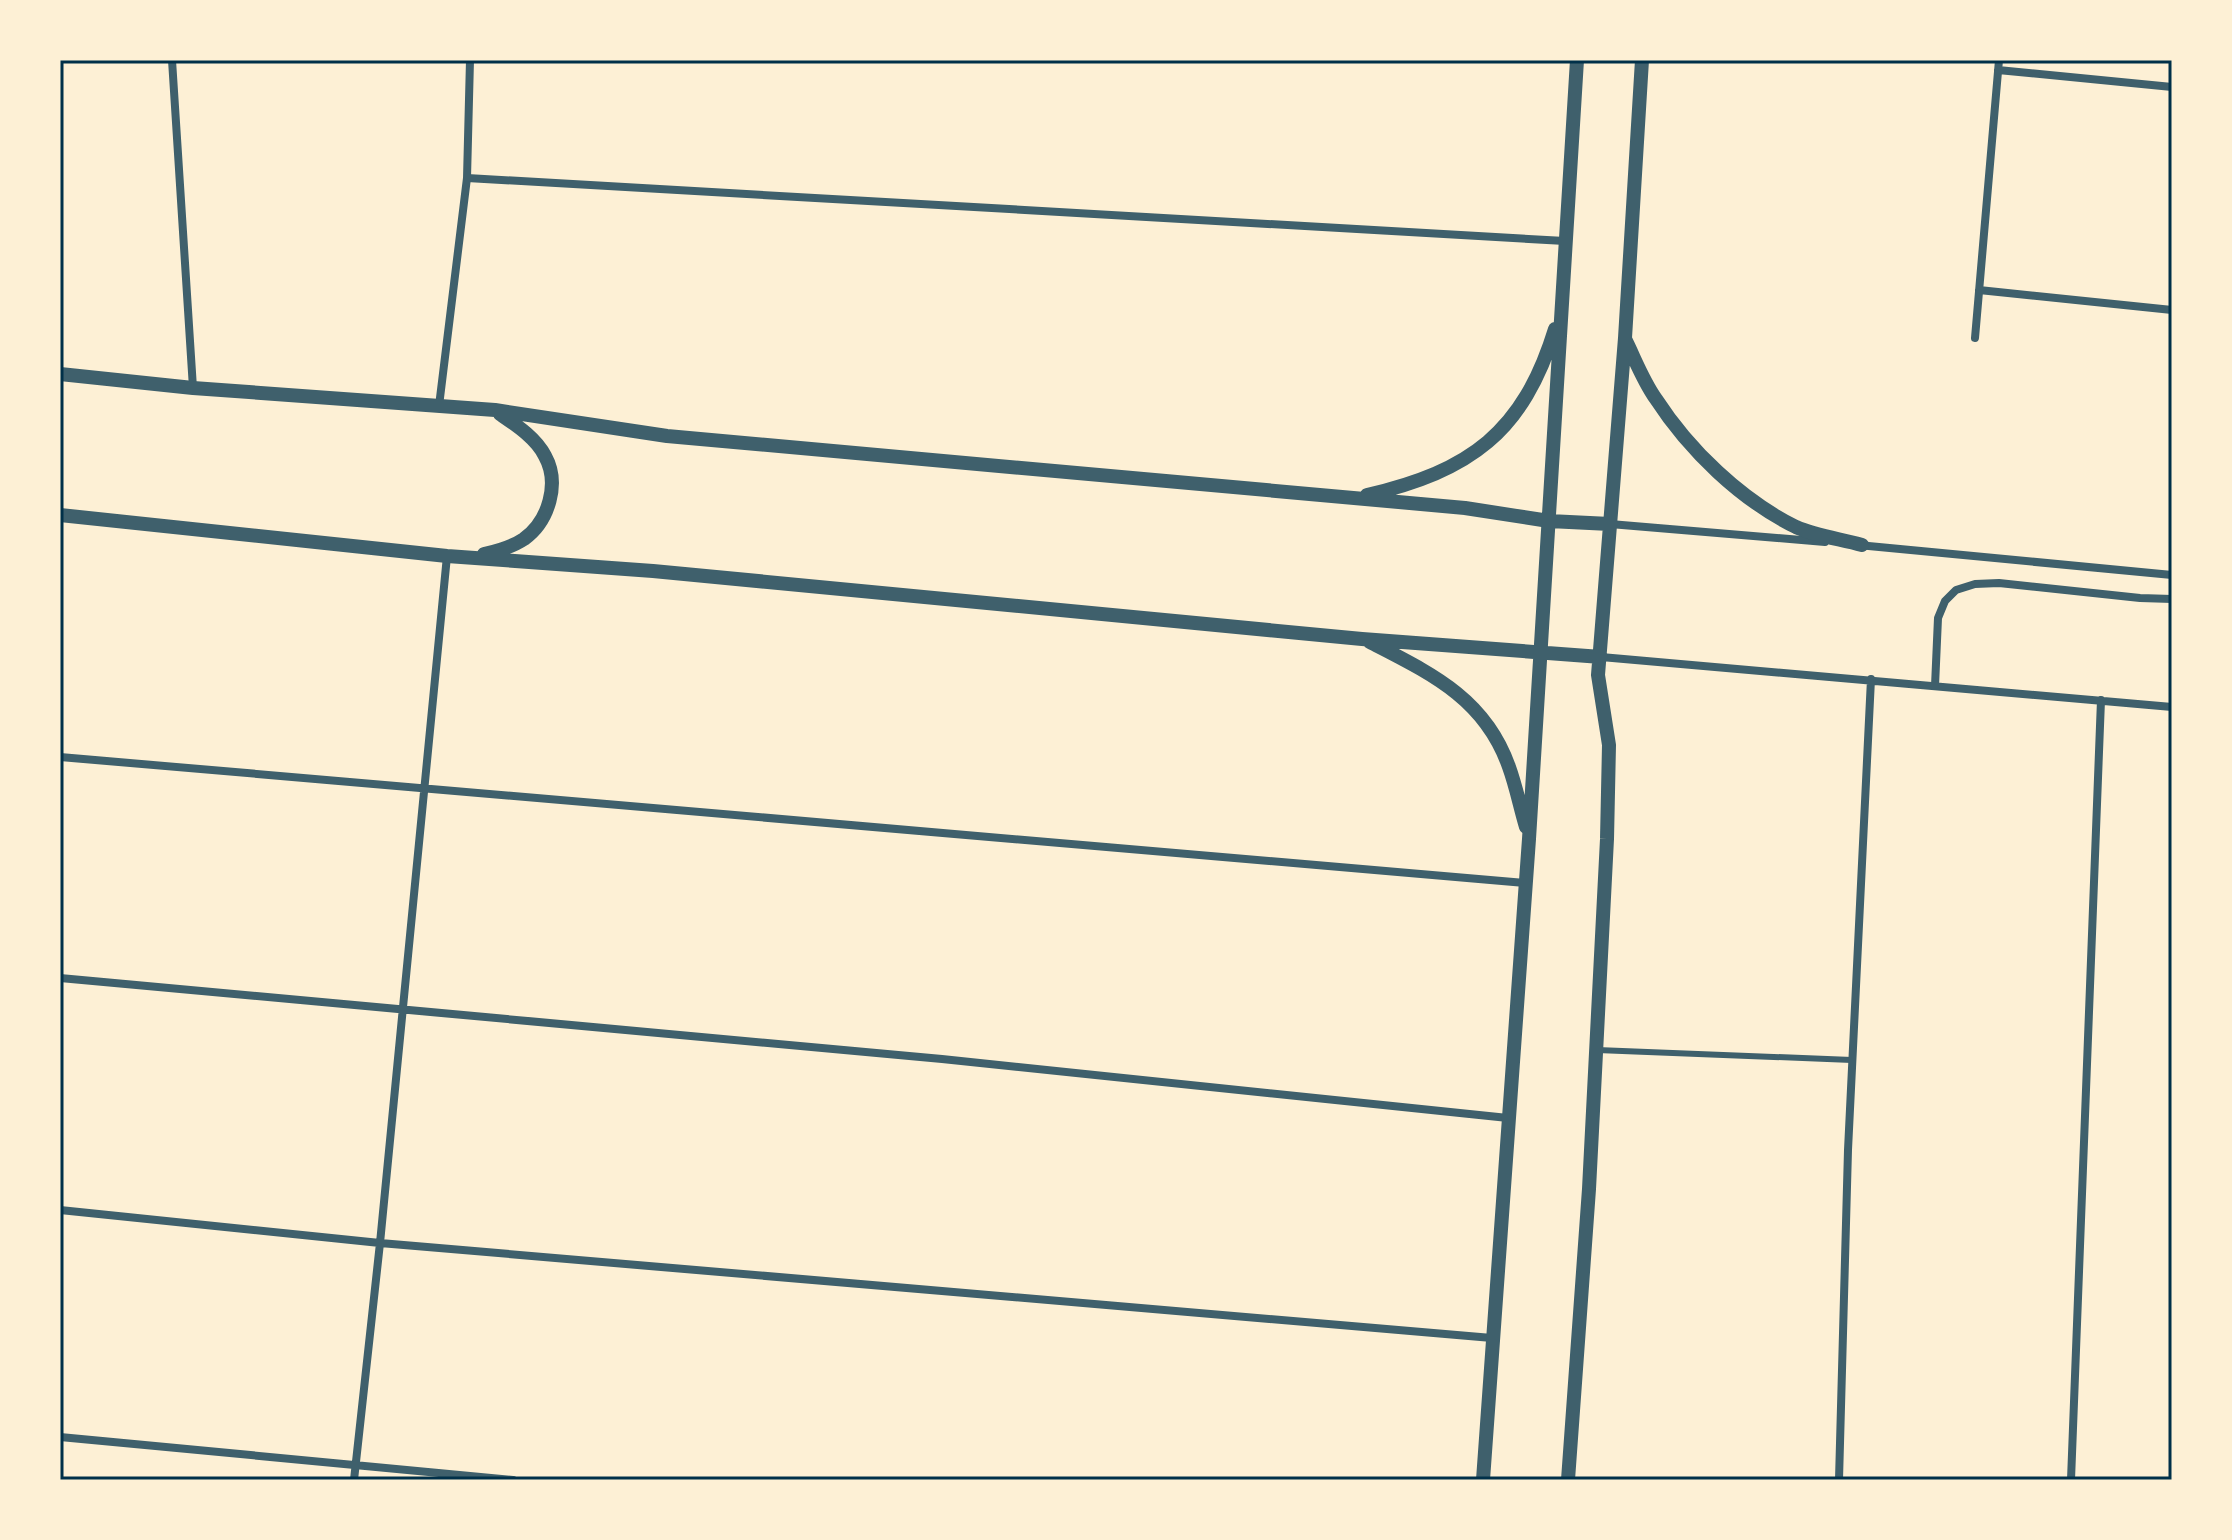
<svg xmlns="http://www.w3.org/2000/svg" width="2232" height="1540" font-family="'Asap Condensed',sans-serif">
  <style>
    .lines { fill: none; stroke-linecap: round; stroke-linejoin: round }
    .service { stroke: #3f606c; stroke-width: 6 }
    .minor { stroke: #3f606c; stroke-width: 8 }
    .tertiary { stroke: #3f606c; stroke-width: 14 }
    .neatline { fill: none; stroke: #003049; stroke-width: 3 }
  </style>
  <rect width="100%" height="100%" fill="#fdf0d5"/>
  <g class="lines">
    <path class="service" d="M1597 1050 1852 1060"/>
    <path class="minor" d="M172 60 193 388
      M1998 70 2172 87
      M467 178 1565 241
      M1979 290 2172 310
      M1975 338 1999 60
      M439 406 467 178 470 60
      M1610 524 1825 542
      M1858 545 2172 575
      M1601 657 2172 707
      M1935 686 1938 618 1945 601 1956 590 1975 584 1999 583 2140 598 2172 599
      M60 757 1525 883
      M60 978 942 1059 1508 1118
      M60 1210 380 1243 1492 1338
      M60 1437 513 1480
      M354 1480 380 1243 447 556
      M1839 1480 1848 1150 1871 679
      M2071 1480 2101 700"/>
    <path class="tertiary" d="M1625 339C1635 359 1643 381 1656 399 1689 450 1741 500 1796 527 1816 536 1841 539 1862 545
      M60 374 193 388 495 410 667 436 1465 508 1549 521 1610 524
      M1367 495C1470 471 1523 433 1555 329
      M60 515 447 556 653 571 1362 639 1601 657
      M484 554C498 551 512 547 524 539 549 521 560 483 545 456 536 438 516 425 500 414
      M1370 642C1430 673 1485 698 1509 767 1516 786 1520 807 1526 827
      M1483 1480 1529 839 1577 60
      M1568 1480 1589 1189 1607 839 1609 745 1598 675 1625 338 1642 60"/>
  </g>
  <rect width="2232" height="1540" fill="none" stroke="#fdf0d5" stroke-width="124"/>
  <rect x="62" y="62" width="2108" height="1416" class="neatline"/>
</svg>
